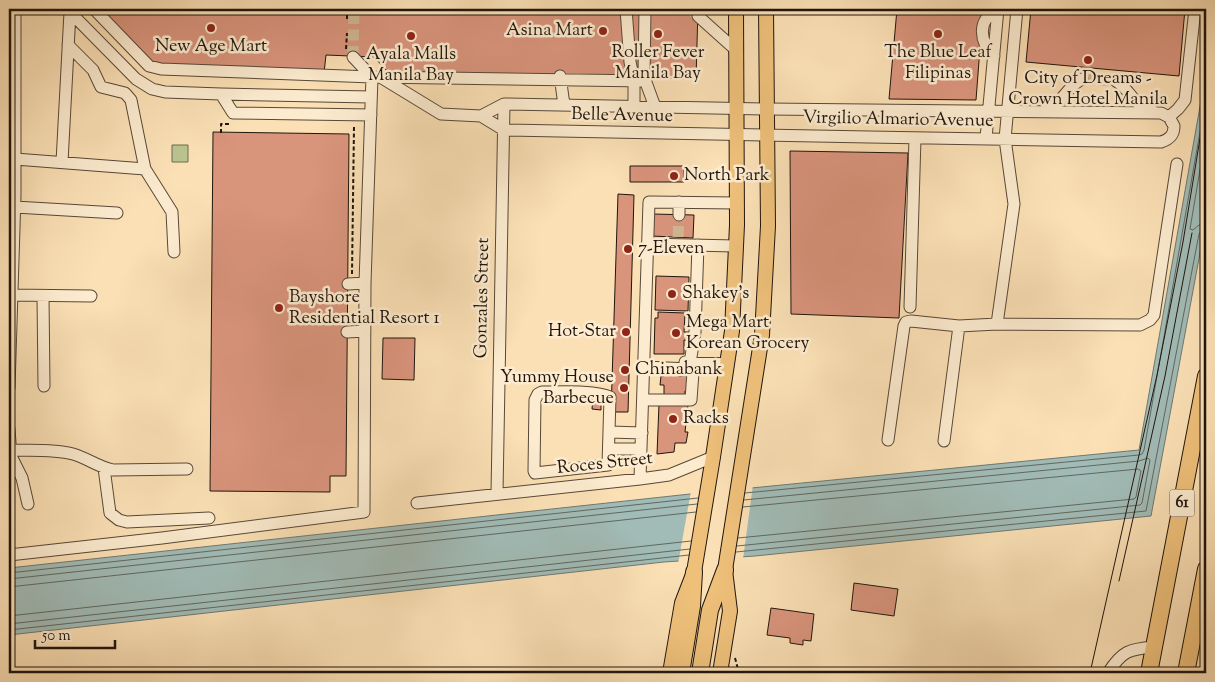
<svg xmlns="http://www.w3.org/2000/svg" width="1215" height="682" font-family="'Sorts Mill Goudy',serif">
  <style>
    .green { fill: #bac391; stroke: #6d6c4f }
    .water { fill: #a1bbb6; stroke: #6d7972 }
    .pier { fill: #fbe0b5 }
    .lines { fill: none; stroke-linecap: round; stroke-linejoin: round }
    .shore { stroke: #606862; stroke-width: 1 }
    .building { fill: #d9947c; stroke: #20150d }
    .minor-tunnel { stroke: #cfb793; stroke-width: 11; stroke-dasharray: 11 5.5; stroke-linecap: butt }
    .minor-casing { stroke: #574837; stroke-width: 13 }
    .major-casing { stroke: #20150d; stroke-width: 16 }
    .highway-casing { stroke: #20150d; stroke-width: 18 }
    .path { stroke: #20150d; stroke-width: 2; stroke-dasharray: 4 2.5; stroke-linecap: butt }
    .minor { stroke: #fcebcf; stroke-width: 11 }
    .major { stroke: #eec07a; stroke-width: 14 }
    .highway { stroke: #eec07a; stroke-width: 16 }
    .tram { stroke: #20150d; stroke-width: 1 }
    .poi-dot { fill: #8f2418; stroke: #fcebcf; stroke-width: 2 }
    .labels { text-anchor: middle; dominant-baseline: central; stroke-width: 5; stroke-linejoin: round; paint-order: stroke }
    .shield { fill: #fcebcf; stroke: #625547; stroke-width: 1 }
    .shield-label { font-size: 16px; font-weight: bold; fill: #20150d }
    .poi-label { font-size: 18px; fill: #20150d; stroke: #fcebcf; text-anchor: start }
    .street-label { font-size: 18px; fill: #20150d; stroke: #fcebcf }
  </style>
  <rect width="100%" height="100%" fill="#fbe0b5"/>
  <filter id="stains"><feTurbulence type="fractalNoise" baseFrequency=".004" numOctaves="4"/><feColorMatrix values="0 0 0 0 .2 0 0 0 0 .09 0 0 0 0 .02 0 0 0 .5 -.17"/></filter>
  <radialGradient id="worn" r=".72"><stop offset=".6" stop-color="#630" stop-opacity="0"/><stop offset="1" stop-color="#630" stop-opacity=".3"/></radialGradient>
  <path class="green" d="M172 145H188V162H172Z"/>
  <path class="water" d="M1204 84H1206V221L1151 516 755 556 664 562 9 635V568L690 494 1139 450Z"/>
  <path class="pier" d="M753 485 743 559 678 564 691 491Z"/>
  <g class="lines">
    <path class="shore" d="M1206 134 1190 229 1193 230 1199 225 1206 223
      M745 493 1139 455 1142 454 1144 450 1206 98
      M738 538 1134 499 1136 497 1141 471 1138 469 743 507
      M737 546 1140 505 1142 503 1150 460 1148 458 1139 461 744 500
      M736 552 1146 511 1199 234 1202 230H1206
      M9 573 698 498
      M9 579 697 504
      M9 587 696 512
      M9 616 691 541
      M9 624 690 549
      M9 630 689 555"/>
  </g>
  <path class="building" d="M99 9H698L696 79 388 72 374 57 326 55 324 73 153 63Z
    M897 9H983L976 100 889 99Z
    M1031 9H1185L1179 76 1026 62Z
    M213 132 349 134 346 476H330V492L210 491Z
    M790 151 908 153 899 318 791 314Z
    M630 166H684V182H630Z
    M618 194 634 195 628 412H611Z
    M653 214 694 215 693 238 652 236Z
    M656 276 689 277 688 311 655 310Z
    M658 312 685 313 684 332H692L691 341 684 340V354H654L655 318H658Z
    M383 338H415L414 380 382 379Z
    M665 371H678V376H690L689 391H685V398L664 397V385H660L661 376H664Z
    M593 397 601 398V410L592 409Z
    M659 404 688 405 685 432H688L686 443H675L674 452 657 454Z
    M854 583 898 589 894 616 851 610Z
    M771 608 814 614 811 641 803 640V645L790 643V638L767 635Z"/>
  <g class="lines">
    <path class="minor-tunnel" d="M690 9 698 16
      M353 57 354 9
      M1082 79 1116 81
      M678 237 679 215"/>
    <g class="minor-casing">
      <path id="minor" d="M67 9 136 79 152 89 165 92 221 94 371 97
        M94 9 149 66 161 69 372 77 646 81
        M626 9 630 62 634 81V107
        M645 9 644 77 655 107
        M698 16 737 51
        M68 45 93 70 101 87 125 93 131 100 145 169 172 212 174 252
        M994 56C980 43 976 19 997 11
        M353 57 372 77
        M560 76 564 105
        M382 78 441 114 481 116 504 104 767 109 1161 113 1169 117 1174 126C1174 135 1170 139 1161 142 942 137 723 136 504 130L481 116
        M1116 81C1133 92 1130 103 1152 110
        M221 94 233 113 371 115
        M1044 111C1064 103 1066 87 1082 79
        M1169 117 1178 109 1185 100 1195 9
        M986 138 998 9
        M15 159 145 169
        M62 162 70 12
        M15 207 117 213
        M679 215V202
        M647 244 735 246
        M348 284 365 283
        M12 295 91 296
        M43 296 44 386
        M910 307 915 138
        M997 324 1014 204 1005 139 1017 9
        M347 332 365 331
        M685 362 728 364
        M690 363 695 332 698 245
        M9 388 15 195V9
        M542 392C559 392 596 390 610 397L608 465 535 473 534 471 535 400 538 394Z
        M643 400H691L693 372 690 369 644 367
        M9 429 11 456 22 478 28 504
        M610 432 642 433
        M888 440 904 326 906 322 911 321 959 326 997 324 1140 325 1150 320 1154 315 1177 164
        M944 441 959 326
        M609 449H636
        M10 450C30 451 53 449 73 454 87 458 98 467 113 470L187 469
        M104 468 110 513 119 520 127 522 209 518
        M640 479 649 202 737 203
        M497 493 504 104
        M417 503 640 479 669 475 713 457
        M9 555 162 538 364 512 365 283 372 77
        M1108 673C1122 651 1129 649 1154 647"/>
    </g>
    <g class="major-casing">
      <path id="major" d="M670 673 682 603 694 572 713 457 732 331 737 225 736 9
        M720 673 730 611 725 570 762 335 768 226 766 9"/>
    </g>
    <g class="highway-casing">
      <path id="highway" d="M681 673 692 606 694 572
        M700 673 710 610 725 570
        M1149 673 1206 376
        M1186 673 1206 569"/>
    </g>
    <path class="path" d="M347 19V9
      M346 49 347 33
      M221 133V124H230
      M352 274 354 126
      M735 658 739 673"/>
    <use href="#minor" class="minor"/>
    <use href="#major" class="major"/>
    <use href="#highway" class="highway"/>
    <path class="tram" d="M1119 581 1165 376 1192 233
      M1090 673 1157 375 1183 242 1206 102"/>
  </g>
  <g class="poi-dot">
    <circle cx="211" cy="28" r="5"/>
    <circle cx="603" cy="31" r="5"/>
    <circle cx="658" cy="34" r="5"/>
    <circle cx="938" cy="34" r="5"/>
    <circle cx="411" cy="36" r="5"/>
    <circle cx="1088" cy="60" r="5"/>
    <circle cx="674" cy="176" r="5"/>
    <circle cx="628" cy="249" r="5"/>
    <circle cx="672" cy="294" r="5"/>
    <circle cx="279" cy="308" r="5"/>
    <circle cx="626" cy="332" r="5"/>
    <circle cx="676" cy="333" r="5"/>
    <circle cx="625" cy="370" r="5"/>
    <circle cx="624" cy="388" r="5"/>
    <circle cx="673" cy="419" r="5"/>
  </g>
  <g class="labels">
    <rect class="shield" x="1169.5" y="489.5" width="25" height="27" rx="4"/>
    <g class="shield-label">
      <text x="1182" y="503">61</text>
    </g>
    <g class="poi-label">
      <text x="593" y="31" text-anchor="end">Asina Mart</text>
      <text x="211" y="47" text-anchor="middle">New Age Mart</text>
      <text x="658" y="53" text-anchor="middle">Roller Fever<tspan x="658" dy="21">Manila Bay</tspan></text>
      <text x="938" y="53" text-anchor="middle">The Blue Leaf<tspan x="938" dy="21">Filipinas</tspan></text>
      <text x="411" y="55" text-anchor="middle">Ayala Malls<tspan x="411" dy="21">Manila Bay</tspan></text>
      <text x="1088" y="79" text-anchor="middle">City of Dreams -<tspan x="1088" dy="21">Crown Hotel Manila</tspan></text>
      <text x="684" y="176">North Park</text>
      <text x="638" y="249">7-Eleven</text>
      <text x="682" y="294">Shakey's</text>
      <text x="289" y="298">Bayshore<tspan x="289" dy="21">Residential Resort 1</tspan></text>
      <text x="686" y="323">Mega Mart<tspan x="686" dy="21">Korean Grocery</tspan></text>
      <text x="616" y="332" text-anchor="end">Hot-Star</text>
      <text x="635" y="370">Chinabank</text>
      <text x="614" y="378" text-anchor="end">Yummy House<tspan x="614" dy="21">Barbecue</tspan></text>
      <text x="683" y="419">Racks</text>
    </g>
    <g class="street-label">
      <text transform="translate(622 116) rotate(1)">Belle Avenue</text>
      <text transform="translate(898 120) rotate(1)">Virgilio Almario Avenue</text>
      <text transform="translate(483 298) rotate(-89)">Gonzales Street</text>
      <text transform="translate(605 464) rotate(-6)">Roces Street</text>
    </g>
  </g>
  <rect width="1215" height="682" fill="none" stroke="#fbe0b5" stroke-width="30"/>
  <rect x="10" y="10" width="1195" height="662" fill="none" stroke="#20150d" stroke-width="2.5"/>
  <rect x="15" y="15" width="1185" height="652" fill="none" stroke="#20150d"/>
  <path d="M35 640v8h80v-8" fill="none" stroke="#20150d" stroke-width="2.5"/>
  <text x="42" y="640" font-size="15" fill="#20150d" stroke="#fcebcf" stroke-width="4" paint-order="stroke">50 m</text>
  <rect width="100%" height="100%" filter="url(#stains)"/>
  <rect width="100%" height="100%" fill="url(#worn)"/>
</svg>
